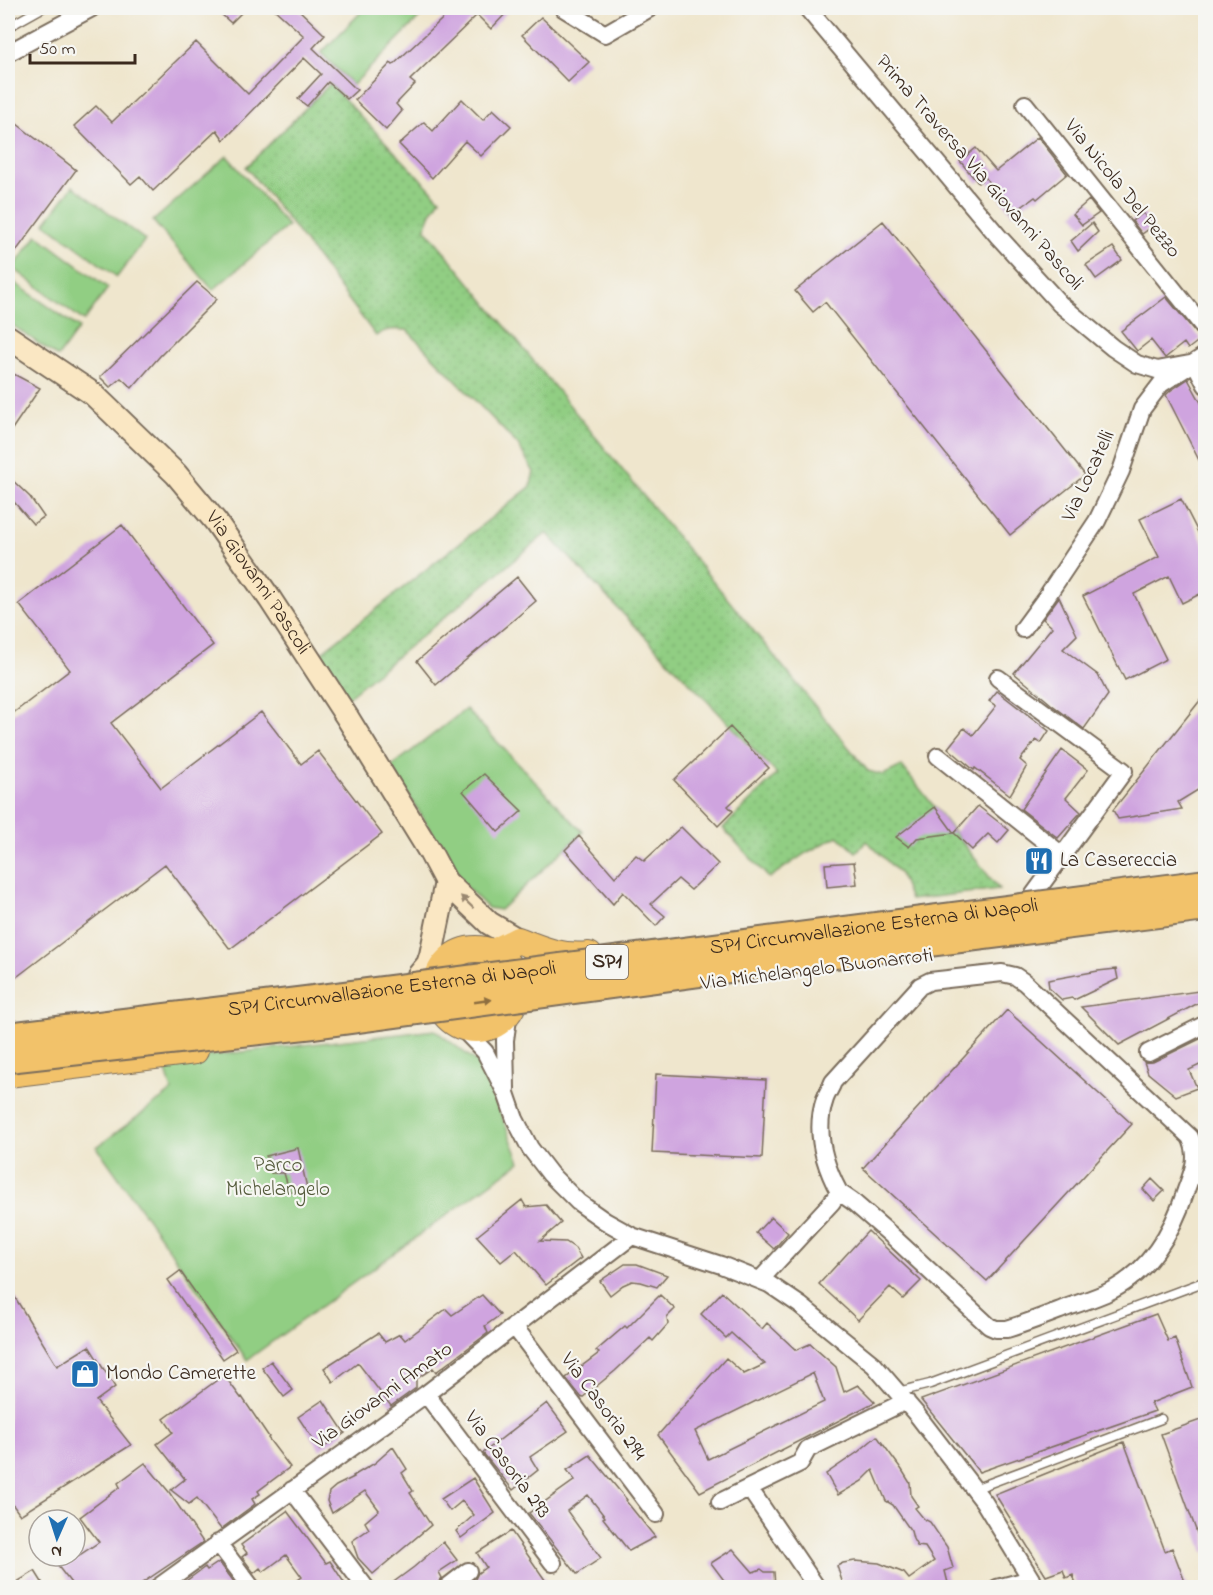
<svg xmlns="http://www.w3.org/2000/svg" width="1213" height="1595" font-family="'Indie Flower',sans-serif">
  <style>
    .grass { fill: url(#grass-dots); stroke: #667c50; stroke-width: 1.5 }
    .green { fill: #91ce83; stroke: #667c50; stroke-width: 1.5 }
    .building { fill: #cfa4df; fill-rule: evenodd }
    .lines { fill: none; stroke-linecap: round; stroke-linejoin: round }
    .lane-casing { stroke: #7a6c5b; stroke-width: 11 }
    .street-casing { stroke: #7a6c5b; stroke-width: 20 }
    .secondary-casing { stroke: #7a6c5b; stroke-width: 26 }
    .primary-casing { stroke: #7a6c5b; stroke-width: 28 }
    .lane { stroke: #fff; stroke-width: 8 }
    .street { stroke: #fff; stroke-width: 16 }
    .secondary { stroke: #fae7c3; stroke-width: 22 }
    .primary { stroke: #f2c26a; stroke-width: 26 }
    .highway-bridge-casing { stroke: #7a6c5b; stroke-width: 32; stroke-linecap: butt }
    .highway-bridge { stroke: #f2c26a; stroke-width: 28 }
    .oneway { fill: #9a8870 }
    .oneway2 { fill: #8d6e40 }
    .labels { text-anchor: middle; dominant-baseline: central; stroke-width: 4.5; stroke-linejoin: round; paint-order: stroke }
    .shield { fill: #f6f6f2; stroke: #73675e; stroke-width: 1.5 }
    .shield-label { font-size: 20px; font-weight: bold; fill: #3b2a1e }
    .street-label { font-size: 21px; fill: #3b2a1e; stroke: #f6f6f2 }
    .poi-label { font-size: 21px; fill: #3b2a1e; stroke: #f6f6f2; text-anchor: start }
    .park-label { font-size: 21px; fill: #555b3c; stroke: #f6f6f2 }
  </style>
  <defs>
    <pattern id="grass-dots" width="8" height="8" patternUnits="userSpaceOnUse" patternTransform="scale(1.5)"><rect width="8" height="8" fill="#91ce83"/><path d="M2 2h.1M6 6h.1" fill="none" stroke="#7eb171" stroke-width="1.8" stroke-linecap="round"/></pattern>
  </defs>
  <rect width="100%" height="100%" fill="#f6f6f2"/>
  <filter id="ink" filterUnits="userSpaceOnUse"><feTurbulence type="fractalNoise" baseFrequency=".0167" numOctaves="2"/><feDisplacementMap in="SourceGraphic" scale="12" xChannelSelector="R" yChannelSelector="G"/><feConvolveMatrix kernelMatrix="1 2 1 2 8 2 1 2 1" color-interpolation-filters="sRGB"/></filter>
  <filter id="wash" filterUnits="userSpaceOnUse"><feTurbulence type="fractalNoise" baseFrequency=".008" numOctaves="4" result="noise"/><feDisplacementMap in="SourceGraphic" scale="24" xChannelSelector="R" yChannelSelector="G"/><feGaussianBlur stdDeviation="1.35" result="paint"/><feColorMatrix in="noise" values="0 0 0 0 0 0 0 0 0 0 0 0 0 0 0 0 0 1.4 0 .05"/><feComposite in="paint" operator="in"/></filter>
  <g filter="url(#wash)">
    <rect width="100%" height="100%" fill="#efe6cd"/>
    <path class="grass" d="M330 84 440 199 431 213 425 228 868 771 883 775 902 766 999 889 910 900 900 874 867 841 856 852 838 836 806 853 769 878 723 828 777 774C701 693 622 615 547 533L344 700 316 657 530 487 534 472 518 445 407 330C395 329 386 328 376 336L293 226 246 167Z"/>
    <path class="green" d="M365 8H429L353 85 321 53Z
      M227 156 288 226 213 290 153 221Z
      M73 186 145 240 117 277 45 223Z
      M37 235 108 288 84 321 13 268Z
      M8 278 79 328 58 357 8 322Z
      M466 709 583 832 500 910 488 908 466 887 391 767Z
      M435 1030 482 1066 520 1162 247 1360 97 1147 172 1091 163 1061Z"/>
    <g id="blocks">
      <path class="building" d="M226 8H246L231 23 220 13Z
        M273 8H297L325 35 313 48 357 90 347 99 328 82 307 106 298 99 321 74 304 58 224 140 217 130 153 191 140 176 131 184 74 126 96 106 112 122 196 42 248 94 304 36Z
        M454 8H511L491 29 477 15 410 80 415 84 396 104 402 111 386 130 355 100 391 63 393 65Z
        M541 17 589 62 568 82 522 35Z
        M462 99 483 120 493 109 511 126 481 156 465 141 432 178 399 144 424 122 433 131Z
        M8 117 76 170 14 254 8 249Z
        M1038 137 1067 174 1037 199 1035 197 1012 214 985 177 978 183 960 161 976 148 996 171Z
        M1089 200 1099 213 1082 225 1073 214Z
        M1143 213 1153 226 1142 234 1132 221Z
        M883 221 1085 475 1010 535 825 302 813 312 795 291Z
        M1092 223 1098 232 1078 251 1071 241Z
        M1113 247 1122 260 1096 279 1086 265Z
        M197 282 217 299 160 356 132 388 121 378 110 387 100 377Z
        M1166 297 1201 339 1188 349 1184 343 1165 358 1151 340 1137 351 1121 331Z
        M8 371 40 388 8 435Z
        M1188 379 1206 412V474L1166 395 1170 391Z
        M8 476 30 497 44 517 33 524 8 495Z
        M1181 499 1206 548V591L1182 603 1169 576 1134 594 1166 659 1125 680 1083 596 1159 557 1140 519Z
        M122 525 213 645 111 723 161 788 261 712 301 764 318 751 382 834 230 949 165 864 14 979 8 970V717L70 670 19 604Z
        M517 577 536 601 436 685 417 661Z
        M1059 597 1077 635 1063 649 1098 675 1108 695 1084 729 1051 704 1014 673 1052 627 1043 619Z
        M997 691 1049 731 1041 743 1036 740 1020 760 1027 766 1010 795 975 768 974 770 948 748 964 728 973 735 996 706 989 701Z
        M1206 693V785L1178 802 1182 809 1118 819 1113 810Z
        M730 727 769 768 728 806 733 811 718 826 674 780Z
        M1062 750 1088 770 1066 798 1081 812 1058 838 1021 809Z
        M484 774 522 811 498 832 463 791Z
        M978 806 1009 830 998 843 988 834 972 850 954 833Z
        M935 807 954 833 917 838 909 847 896 837Z
        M681 827 718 864 691 890 678 879 651 904 665 916 656 926 623 892 613 904 565 850 579 836 615 877 636 855 644 861Z
        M854 862 857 884 827 887 825 864Z
        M1116 969 1118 979 1074 1000 1072 998 1062 1000 1049 988 1048 980 1098 971Z
        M1206 990V999L1119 1045 1081 1007Z
        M1007 1010 1132 1124 987 1281 863 1168Z
        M1206 1036V1062L1189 1070 1197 1088 1176 1096 1148 1073 1144 1062H1153Z
        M656 1074 766 1080 762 1158 652 1153Z
        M298 1148 307 1188 290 1193 284 1173H271L266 1156Z
        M1152 1179 1164 1191 1154 1201 1143 1189Z
        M522 1200 526 1207 546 1205 561 1223 540 1241 566 1242 575 1248 581 1258 546 1285 516 1250 501 1262 477 1236Z
        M771 1217 788 1233 774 1249 756 1233Z
        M868 1231 921 1281 903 1299 890 1287 858 1320 819 1284Z
        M625 1264H637L667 1275 657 1287 641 1282 632 1281 623 1285 610 1295 600 1281Z
        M180 1271 236 1350 223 1359 168 1280Z
        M8 1286 57 1366 89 1346 115 1387 96 1401 131 1445 20 1515 8 1498Z
        M722 1292 762 1329 767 1323 796 1350 810 1344 836 1367 844 1392 858 1385 875 1402 700 1492 658 1435 726 1358 744 1374 765 1364 731 1333 726 1338 701 1314ZM813 1373 824 1402 708 1459 695 1431Z
        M482 1295 500 1315 485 1326 488 1333 436 1372 433 1368 416 1379V1388L391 1406 358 1363 333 1382 324 1368 378 1333 385 1342 400 1334 405 1340 446 1309 452 1315Z
        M660 1295 675 1309 667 1317 668 1324 653 1341 650 1338 615 1371 582 1398 566 1378 599 1353 596 1351 625 1326 627 1328Z
        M1156 1314 1168 1341 1175 1338 1192 1387 1151 1403 1155 1411 979 1472 921 1400Z
        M271 1361 293 1390 284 1397 262 1368Z
        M224 1375 241 1398 242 1397 269 1437 268 1438 290 1467 258 1491 260 1494 252 1499 255 1504 221 1529 197 1498 189 1504 171 1490 185 1479 157 1444 173 1432 164 1419Z
        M323 1400 345 1433 320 1450 298 1417Z
        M547 1403 568 1431 530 1457 538 1470 513 1490 483 1453Z
        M1206 1418V1552H1204L1161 1434Z
        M877 1436 902 1470 910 1483 911 1496 918 1506 915 1508 924 1519 930 1522 947 1547 953 1568 945 1571 948 1583 941 1587H844L837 1566 843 1563 855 1561 879 1563 904 1573 909 1579 934 1561 925 1547 917 1546 913 1539 911 1531 893 1505 886 1501 873 1470 862 1481 838 1495 826 1474 858 1452Z
        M1124 1442 1165 1551 1172 1548 1187 1587H1077L1073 1575 1066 1578 1063 1570 1046 1576 995 1494Z
        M393 1447 407 1469 402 1473 413 1491 410 1493 431 1525 373 1574 358 1558 352 1541 369 1529 365 1522 379 1510 365 1491 332 1513 327 1501 329 1492 336 1486 354 1477 353 1476 375 1463Z
        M590 1455 627 1500 626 1501 655 1537 629 1551 603 1518 605 1517 588 1495 567 1511 601 1558 577 1574 529 1513 575 1480 567 1470Z
        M145 1463 169 1492 203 1542 136 1587H74L50 1556H69L72 1560 99 1542 80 1517 120 1487 118 1483Z
        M473 1478 495 1513 461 1538 456 1531 474 1515 462 1501 450 1511 441 1499Z
        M287 1511 326 1563 330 1561 347 1587H288L302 1577 286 1555 263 1572 260 1568 254 1573 242 1557 247 1553 241 1545Z
        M511 1531 550 1587H464L475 1579 478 1573 486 1567 477 1553Z
        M443 1542 457 1560 439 1572 442 1578 437 1584 436 1587H387L414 1567Z
        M733 1549 753 1572 761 1569 765 1572H774L775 1587H729L711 1563Z
        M219 1562 238 1587H178L205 1567 207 1570Z
        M35 1571 45 1587H9Z"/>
    </g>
  </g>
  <g filter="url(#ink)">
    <use href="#blocks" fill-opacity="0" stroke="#7a6c5b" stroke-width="1.5"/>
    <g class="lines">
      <g class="lane-casing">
        <path id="lane" d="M8 27 42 8
          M898 1392 930 1384 1206 1281
          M974 1489 1161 1419"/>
      </g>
      <g class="street-casing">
        <path id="street" d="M563 8 605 34 650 8
          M807 8 998 236 1060 304 1113 348 1137 364 1157 370 1195 363 1206 385
          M8 53 92 8
          M1025 104 1206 330
          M1023 629 1045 599 1097 521 1121 471 1142 409 1161 384 1206 355
          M998 678 1124 771 1032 897
          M938 756 1062 855
          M460 1026 485 1052 506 1093 515 1119 530 1148 550 1174 578 1202 605 1221 632 1236 721 1265 769 1284 800 1305 874 1365 918 1416 984 1502 1031 1579 1033 1588
          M1148 1053 1206 1024
          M506 1089 505 1040 509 1012
          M760 1280 832 1202 839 1192C824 1164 814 1131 825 1099 827 1093 831 1088 833 1082L920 986 930 981 1002 973 1015 976 1024 982 1190 1137C1200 1157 1193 1171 1186 1190 1173 1232 1148 1274 1106 1293 1094 1298 1080 1303 1068 1307 1047 1315 1027 1323 1007 1329H996L989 1326 890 1234 852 1201 839 1192
          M514 1326 656 1514
          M426 1394 553 1563
          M749 1488 817 1588
          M292 1490 366 1588
          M720 1502 800 1463 808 1449 906 1401
          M218 1543 252 1588
          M157 1588 426 1394 632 1236
          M446 1588 468 1571
          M997 1588 1031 1579"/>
      </g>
      <g class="secondary-casing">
        <g id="secondary">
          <path id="s1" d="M8 337 93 394 176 474 216 522 270 599 347 717 430 852 446 882 489 923 518 940"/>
          <path d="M419 975 428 964 431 955 446 882"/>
        </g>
      </g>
      <g class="primary-casing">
        <path id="primary" d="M436 989a40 40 0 1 1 80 0a40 40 0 1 1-80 0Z
          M492 953 518 940C543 950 562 958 589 955
          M8 1074 195 1051"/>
      </g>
      <use href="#lane" class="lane"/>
      <use href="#street" class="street"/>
      <use href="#secondary" class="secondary"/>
      <use href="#primary" class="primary"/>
      <g class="highway-bridge-casing">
        <g id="highway-bridge">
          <path id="s2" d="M8 1037 306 1001 1206 884"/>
          <path d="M8 1058 314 1024 788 960 1206 907"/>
        </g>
      </g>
      <use href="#highway-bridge" class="highway-bridge"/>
    </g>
    <defs><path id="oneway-solid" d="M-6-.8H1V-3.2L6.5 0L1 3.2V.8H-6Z" transform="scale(1.5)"/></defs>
    <use class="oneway" href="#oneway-solid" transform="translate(467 902) rotate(-136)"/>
    <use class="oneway2" href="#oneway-solid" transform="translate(483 1001) rotate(-8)"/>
  </g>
  <defs>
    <g id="restaurant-square" transform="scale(1.5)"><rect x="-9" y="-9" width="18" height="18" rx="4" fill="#1f6fb2" stroke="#f6f6f2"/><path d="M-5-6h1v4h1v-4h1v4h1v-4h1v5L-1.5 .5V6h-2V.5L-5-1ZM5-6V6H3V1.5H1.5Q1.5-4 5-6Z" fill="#fff"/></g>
    <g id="shop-square" transform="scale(1.5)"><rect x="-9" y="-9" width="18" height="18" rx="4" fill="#1f6fb2" stroke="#f6f6f2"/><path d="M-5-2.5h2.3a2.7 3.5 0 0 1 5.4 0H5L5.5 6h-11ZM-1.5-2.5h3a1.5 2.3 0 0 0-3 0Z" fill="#fff"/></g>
  </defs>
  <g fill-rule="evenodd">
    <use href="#restaurant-square" x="1039" y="861"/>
    <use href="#shop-square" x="85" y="1374"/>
  </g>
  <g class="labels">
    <rect class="shield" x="586" y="945" width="42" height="34" rx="4.5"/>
    <g class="shield-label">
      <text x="607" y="962">SP1</text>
    </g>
    <g class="street-label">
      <text transform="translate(979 173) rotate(49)">Prima Traversa Via Giovanni Pascoli</text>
      <text transform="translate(1122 189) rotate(51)">Via Nicola Del Pezzo</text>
      <text transform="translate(1089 476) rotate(-65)">Via Locatelli</text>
      <text stroke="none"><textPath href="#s1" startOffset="354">Via Giovanni Pascoli</textPath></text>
      <text stroke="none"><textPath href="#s2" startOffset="873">SP1 Circumvallazione Esterna di Napoli</textPath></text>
      <text transform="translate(817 970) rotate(-7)">Via Michelangelo Buonarroti</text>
      <text stroke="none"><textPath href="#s2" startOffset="387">SP1 Circumvallazione Esterna di Napoli</textPath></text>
      <text transform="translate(383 1396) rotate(-36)">Via Giovanni Amato</text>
      <text transform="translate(603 1407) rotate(53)">Via Casoria 294</text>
      <text transform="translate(507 1465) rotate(53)">Via Casoria 293</text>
    </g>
    <g class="poi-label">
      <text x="1060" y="861">La Casereccia</text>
      <text x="106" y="1374">Mondo Camerette</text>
    </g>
    <g class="park-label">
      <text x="278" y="1166">Parco<tspan x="278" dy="24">Michelangelo</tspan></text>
    </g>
  </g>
  <rect width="1213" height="1595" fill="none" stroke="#f6f6f2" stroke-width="30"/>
  <g transform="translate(57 1538) rotate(183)"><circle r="28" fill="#f6f6f2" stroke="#aba49d" stroke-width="1.5"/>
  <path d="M0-4.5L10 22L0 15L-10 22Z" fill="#1f6fb2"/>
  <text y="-9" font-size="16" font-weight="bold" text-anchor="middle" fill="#3b2a1e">N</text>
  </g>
  <path d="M30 54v9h105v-9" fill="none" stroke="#3b2a1e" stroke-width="3"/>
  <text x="39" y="54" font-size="18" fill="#3b2a1e" stroke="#f6f6f2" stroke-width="4.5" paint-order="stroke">50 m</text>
</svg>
